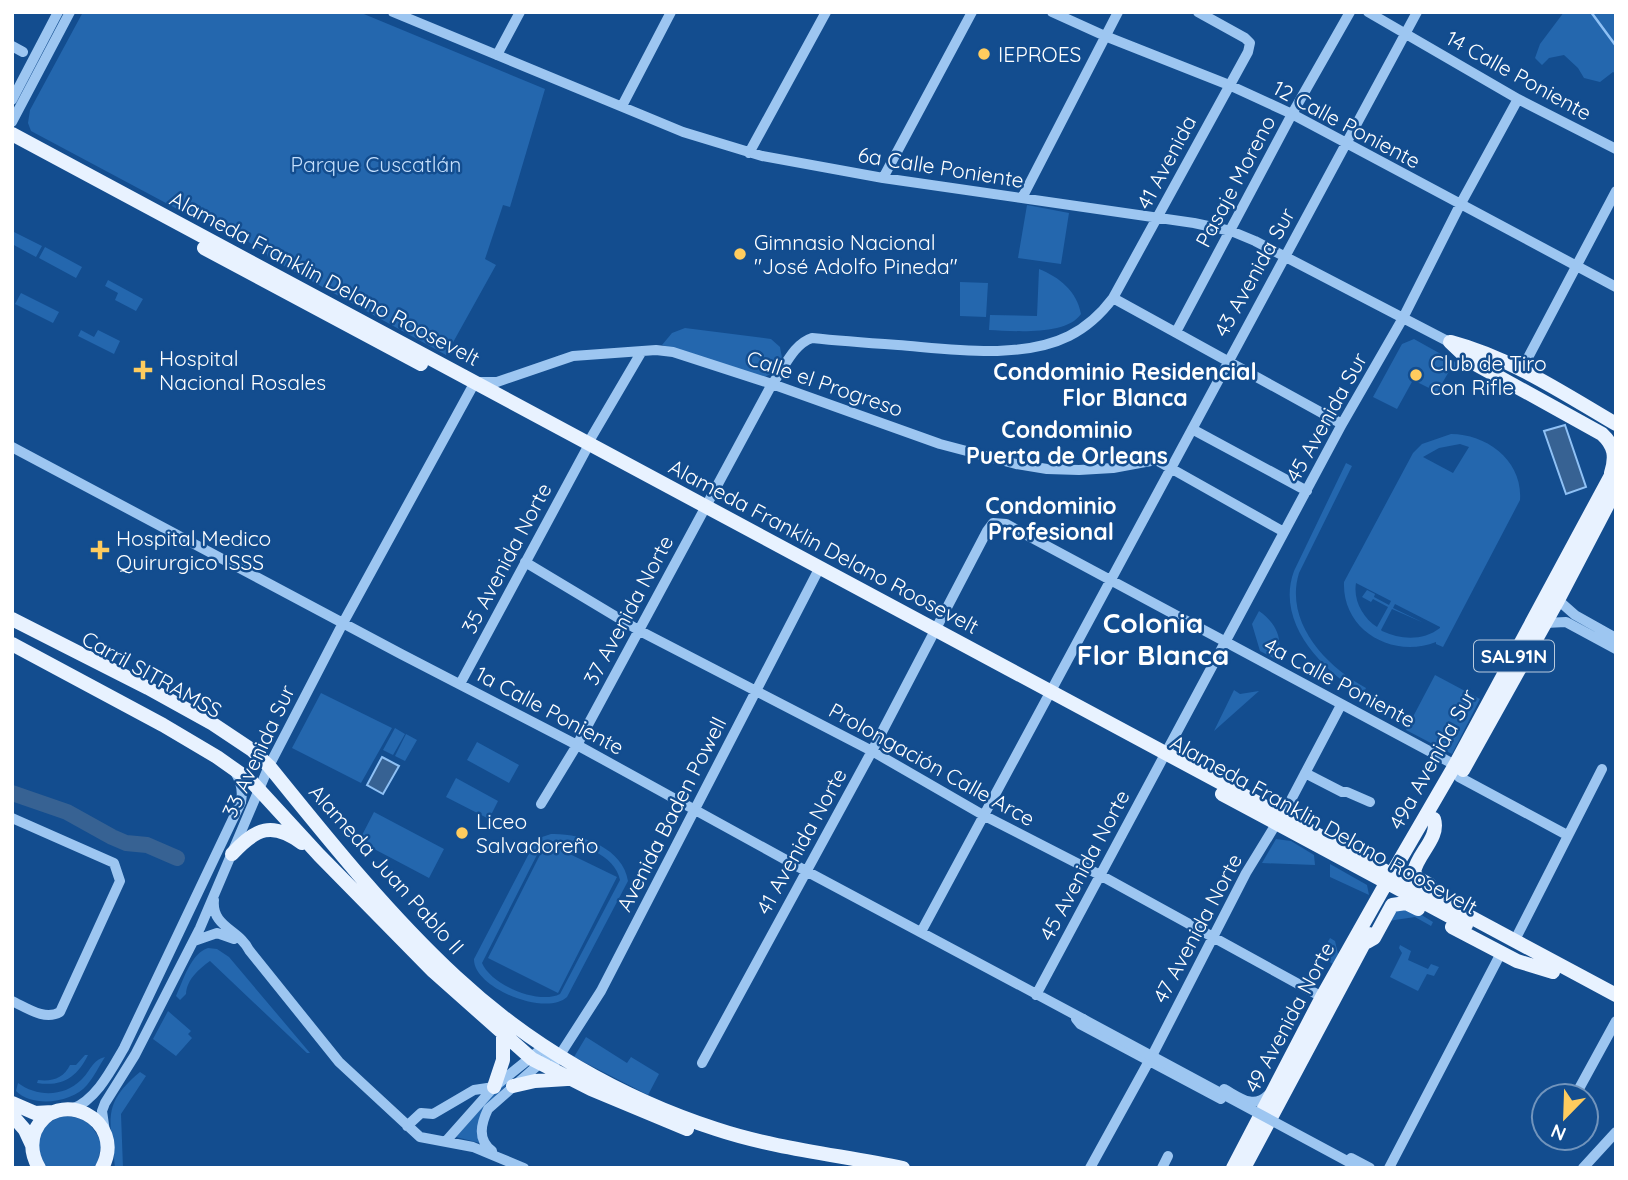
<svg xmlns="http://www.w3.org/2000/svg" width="1628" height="1180" font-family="Quicksand,sans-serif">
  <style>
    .green { fill: #2467ae; fill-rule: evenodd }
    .water { fill: #376293; stroke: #8fc1f5; stroke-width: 2 }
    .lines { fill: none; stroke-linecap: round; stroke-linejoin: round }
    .stream { stroke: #8fc1f5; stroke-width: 2.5 }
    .river { stroke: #376293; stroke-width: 16 }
    .minor { stroke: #9dc6f1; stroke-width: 10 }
    .major { stroke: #e8f2ff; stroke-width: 14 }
    .minor-bridge { stroke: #9dc6f1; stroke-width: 10 }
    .major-bridge { stroke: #e8f2ff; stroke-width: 14 }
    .poi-dot { fill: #ffcc5e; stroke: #134d8f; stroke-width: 2.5 }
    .labels { text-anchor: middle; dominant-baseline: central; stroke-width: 5; stroke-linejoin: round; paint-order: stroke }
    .shield { fill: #134d8f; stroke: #b8cadd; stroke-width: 2 }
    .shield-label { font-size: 19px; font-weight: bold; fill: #fff }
    .poi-label { font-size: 21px; fill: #fff; stroke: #134d8f; text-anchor: start }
    .street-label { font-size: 21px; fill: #fff; stroke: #134d8f }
    .park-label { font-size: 21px; fill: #c5dffc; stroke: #134d8f }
    .neighbourhood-label { font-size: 23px; font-weight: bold; fill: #fff; stroke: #134d8f }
    .district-label { font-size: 28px; font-weight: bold; fill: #fff; stroke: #134d8f }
  </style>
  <rect width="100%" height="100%" fill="#134d8f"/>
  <path class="green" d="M83 12H359L545 89 510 207 503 205 485 259 496 265 446 355 268 257 266 252 250 243 236 229 216 225 201 217 194 218 31 131 28 123 30 110Z
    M1564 12H1616V74L1613 72 1600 82 1584 78 1578 68 1564 55 1549 58 1542 65 1535 58 1540 44Z
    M1027 205 1069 213 1061 264 1018 258Z
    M12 231 42 246 36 257 12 244Z
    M45 247 82 267 76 278 39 258Z
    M1039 269C1059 277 1077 291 1081 314 1066 336 1014 331 989 330L990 315 1037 316Z
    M108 280 143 299 136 311 115 300 118 293 105 286Z
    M960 282 988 283 986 317 960 316Z
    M21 293 59 312 53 323 15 304Z
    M685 328 771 339 780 347 782 358 772 373 765 377 662 345 672 333Z
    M81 330 94 337 98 330 120 341 114 354 78 336Z
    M1414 339 1457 363 1454 370 1451 368 1437 392 1413 380 1397 409 1373 397 1402 344Z
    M1451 434C1487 434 1523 461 1520 500L1443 647 1436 644V642C1393 659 1342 631 1344 582L1413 453 1422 444ZM1460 444 1469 447 1453 473 1423 457 1439 448ZM1356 583 1391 601 1389 605 1374 597 1375 594 1367 590 1362 597 1371 602 1373 599 1388 607 1377 627C1363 618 1353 600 1356 583ZM1395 604 1440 627V628C1423 641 1401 640 1382 631L1381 630 1392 609 1424 623 1393 608Z
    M1346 463 1352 466 1299 573C1284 622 1326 667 1366 688L1363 694C1322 671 1275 622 1294 571Z
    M1259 611C1276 623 1284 639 1277 660L1260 651 1252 624Z
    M1435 675 1480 699 1452 754 1406 730Z
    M1234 690 1240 694 1259 691 1214 731Z
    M321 693 392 728 361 783 292 748Z
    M395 728 405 734 393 755 383 750Z
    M406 734 417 740 405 761 395 756Z
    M477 742 519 765 509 783 467 760Z
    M456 778 498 801 489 819 446 797Z
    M374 812 444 849 429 878 359 841Z
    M551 834C581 833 623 848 628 881L567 997C546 1017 473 988 474 959L535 842 542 837ZM556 841C579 843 615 854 620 880L560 994C539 1005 491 985 482 963L542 845 546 843 488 958 558 993 617 877 547 843Z
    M1276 839 1291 841 1314 855 1315 865 1262 863Z
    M1330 864 1367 885 1369 895 1330 877Z
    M1397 907 1415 911 1433 922 1431 926 1415 917 1388 921Z
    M1330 938 1335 941 1338 954 1333 964 1320 956Z
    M1400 945 1411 951 1408 960 1428 969 1431 964 1439 967 1434 976 1427 974 1418 991 1390 977 1402 953 1399 948Z
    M208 948 217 949 229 957 310 1053H307L210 961C199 969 187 979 186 994L180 1000 176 996C183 981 191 953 208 948Z
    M168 1011 191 1031 188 1034 192 1038 176 1056 153 1039Z
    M586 1037 627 1063 631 1057 659 1074 648 1095 574 1057Z
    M85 1055H88C77 1077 63 1087 37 1083L38 1080C52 1082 64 1078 70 1065H76Z
    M105 1057C99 1066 94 1077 87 1085 72 1103 33 1108 16 1091L18 1083C37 1097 64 1097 81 1080 90 1072 92 1060 105 1057Z
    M140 1072 146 1076 121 1114 123 1168H115C111 1121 100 1105 140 1072Z
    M507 1079V1085C492 1098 470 1121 480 1143L456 1137Z
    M63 1116C87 1117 91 1124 102 1143L96 1168H43C35 1144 36 1125 63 1116Z"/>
  <path class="water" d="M1565 425 1586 487 1566 494 1544 431Z
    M382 757 399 766 383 794 367 785Z"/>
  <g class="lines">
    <path class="stream" d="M1591 12 1616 46"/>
    <path class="river" d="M12 793 67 812 112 837 126 843 147 845 177 858"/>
    <path class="minor" d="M393 12 683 132 762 156 883 178 1194 223 1231 231 1255 241 1455 345
      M1052 12 1105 36 1229 85 1292 114 1616 287
      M1368 12 1518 99 1616 149
      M12 46 23 52
      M497 55 520 12
      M12 100 58 12
      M622 106 671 12
      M12 122 70 12
      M749 153 826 12
      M883 178 972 12
      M1022 198 1118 12
      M1113 298 1342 424
      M1176 332 1292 114 1350 12
      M1522 369 1616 191
      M1192 429 1307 491
      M588 443 642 351
      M12 447 401 654 577 745 806 871 1083 1019
      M525 562 640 631 872 751 983 815 1100 875 1322 997
      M1558 600 1575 615 1616 638
      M1545 623 1566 622 1616 649
      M460 684 586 450
      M1305 773 1342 792H1347L1370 802
      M1459 777 1567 835
      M541 804 577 745 772 384C784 369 793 344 812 338 841 341 869 343 898 345 950 349 1021 360 1069 336 1087 327 1101 314 1113 298L1248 52 1250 43 1245 38 1198 12
      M1283 815 1341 705
      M12 818 114 863 120 881 60 1012C45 1021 27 1008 12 1001
      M214 900C211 927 240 930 249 950L339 1062 420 1137 473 1147 524 1168
      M921 932 1417 12
      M1518 934 1602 769
      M194 941 217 933 234 939
      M1036 995 1342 424 1403 318 1460 205 1518 99
      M1076 1019 1080 1024 1221 1099
      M1154 1052 1246 873 1276 824
      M556 1061 601 991 820 567
      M702 1063 872 751 987 531 993 523 1006 524 1455 765
      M1224 1089C1239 1097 1253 1110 1268 1095
      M1575 1096 1616 1021
      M72 1109C97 1099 111 1070 124 1048L241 802C243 791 241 781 235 772
      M407 1126 421 1113 433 1114 474 1090 494 1087
      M105 1132 102 1111 105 1103 135 1055 200 928 269 766 343 623 475 382H497L573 356 656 350 673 352 772 384 940 444 1016 464 1047 469 1079 470 1113 468 1156 460 1284 532
      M446 1141 494 1087 545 1046
      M492 1151C477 1139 481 1124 488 1109L553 1052
      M1351 1158 1370 1168
      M1090 1168 1149 1061
      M1162 1168 1168 1156
      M1389 1168 1501 953
      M1583 1168 1616 1132"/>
    <path class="major" d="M12 134 1616 995
      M204 248 421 364
      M1450 342 1470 361 1602 434C1615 446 1616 457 1611 473
      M1451 342C1511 358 1563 393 1616 424
      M12 619 148 688 213 724 252 750 269 766C328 839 387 913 456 977 529 1045 620 1098 716 1129 776 1149 841 1155 903 1168
      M12 644 163 725 217 757 251 781 319 855 433 971 532 1059 591 1089 687 1129
      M1463 770 1558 600 1616 489
      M1222 794 1466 925
      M232 854C256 828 272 821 302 843
      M1394 870 1455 765 1616 466
      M1430 885 1417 878 1414 872C1417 854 1440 838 1434 819
      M1452 927 1517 961 1553 972
      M1367 942 1374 938 1392 905 1406 903 1418 909
      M513 1086 535 1081 567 1079
      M494 1087 503 1060V1035
      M12 1103 35 1113 53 1112
      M12 1115 25 1130 32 1145
      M39 1168C32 1156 30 1144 35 1131 56 1085 128 1119 102 1168
      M1233 1168 1322 997 1384 887
      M1244 1168 1369 934"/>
    <path class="minor-bridge" d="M1083 1019 1360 1168"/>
    <path class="major-bridge" d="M1384 887 1394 870"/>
  </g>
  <g class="poi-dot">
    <circle cx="984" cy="54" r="7"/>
    <circle cx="740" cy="254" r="7"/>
    <path d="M139.5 359.5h7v7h7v7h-7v7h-7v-7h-7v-7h7z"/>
    <circle cx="1416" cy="375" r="7"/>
    <path d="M96.5 539.5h7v7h7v7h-7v7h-7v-7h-7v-7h7z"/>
    <circle cx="462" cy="833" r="7"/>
  </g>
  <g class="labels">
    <rect class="shield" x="1474" y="640.5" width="80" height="31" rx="5"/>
    <g class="shield-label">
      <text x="1514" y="656">SAL91N</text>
    </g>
    <g class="poi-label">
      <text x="998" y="54">IEPROES</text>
      <text x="754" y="242">Gimnasio Nacional<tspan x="754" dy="24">"José Adolfo Pineda"</tspan></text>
      <text x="159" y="358">Hospital<tspan x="159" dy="24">Nacional Rosales</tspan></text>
      <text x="1430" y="363">Club de Tiro<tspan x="1430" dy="24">con Rifle</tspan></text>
      <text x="116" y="538">Hospital Medico<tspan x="116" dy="24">Quirurgico ISSS</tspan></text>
      <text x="476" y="821">Liceo<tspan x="476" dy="24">Salvadoreño</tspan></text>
    </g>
    <g class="street-label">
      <text transform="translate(1519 75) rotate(29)">14 Calle Poniente</text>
      <text transform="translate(1347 124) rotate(28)">12 Calle Poniente</text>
      <text transform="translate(1166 162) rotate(-62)">41 Avenida</text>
      <text transform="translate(941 167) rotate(9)">6a Calle Poniente</text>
      <text transform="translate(1235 181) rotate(-62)">Pasaje Moreno</text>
      <text transform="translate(1254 272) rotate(-61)">43 Avenida Sur</text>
      <text transform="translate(325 278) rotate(28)">Alameda Franklin Delano Roosevelt</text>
      <text transform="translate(825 383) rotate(19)">Calle el Progreso</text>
      <text transform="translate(1326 417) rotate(-61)">45 Avenida Sur</text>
      <text transform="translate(824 546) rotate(28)">Alameda Franklin Delano Roosevelt</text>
      <text transform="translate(506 558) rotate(-62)">35 Avenida Norte</text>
      <text transform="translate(628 610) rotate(-62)">37 Avenida Norte</text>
      <text transform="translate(152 674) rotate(29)">Carril SITRAMSS</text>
      <text transform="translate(1340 682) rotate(28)">4a Calle Poniente</text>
      <text transform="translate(550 710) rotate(28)">1a Calle Poniente</text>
      <text transform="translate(258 751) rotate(-65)">33 Avenida Sur</text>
      <text transform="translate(1432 759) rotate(-61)">49a Avenida Sur</text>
      <text transform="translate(932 764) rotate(29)">Prolongación Calle Arce</text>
      <text transform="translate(671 814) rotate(-63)">Avenida Baden Powell</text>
      <text transform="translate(1324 824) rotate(29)">Alameda Franklin Delano Roosevelt</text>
      <text transform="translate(801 841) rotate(-61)">41 Avenida Norte</text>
      <text transform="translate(1084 865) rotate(-62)">45 Avenida Norte</text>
      <text transform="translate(387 869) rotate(48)">Alameda Juan Pablo II</text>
      <text transform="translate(1197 928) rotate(-62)">47 Avenida Norte</text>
      <text transform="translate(1289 1017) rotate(-62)">49 Avenida Norte</text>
    </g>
    <g class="park-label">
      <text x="376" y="164">Parque Cuscatlán</text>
    </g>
    <g class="neighbourhood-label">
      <text x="1125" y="371">Condominio Residencial<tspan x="1125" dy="26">Flor Blanca</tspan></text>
      <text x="1067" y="429">Condominio<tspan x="1067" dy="26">Puerta de Orleans</tspan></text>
      <text x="1051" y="505">Condominio<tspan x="1051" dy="26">Profesional</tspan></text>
    </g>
    <g class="district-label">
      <text x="1153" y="622">Colonia<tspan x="1153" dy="32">Flor Blanca</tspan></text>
    </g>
  </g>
  <rect width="1628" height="1180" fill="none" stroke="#ffffff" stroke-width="28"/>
  <g transform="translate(1565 1117) rotate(203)"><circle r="33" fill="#134d8f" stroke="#7194bc" stroke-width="2"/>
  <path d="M0-5L12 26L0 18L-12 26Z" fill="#ffcc5e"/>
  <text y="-10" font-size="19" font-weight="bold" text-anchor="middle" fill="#ffffff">N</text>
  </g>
</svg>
